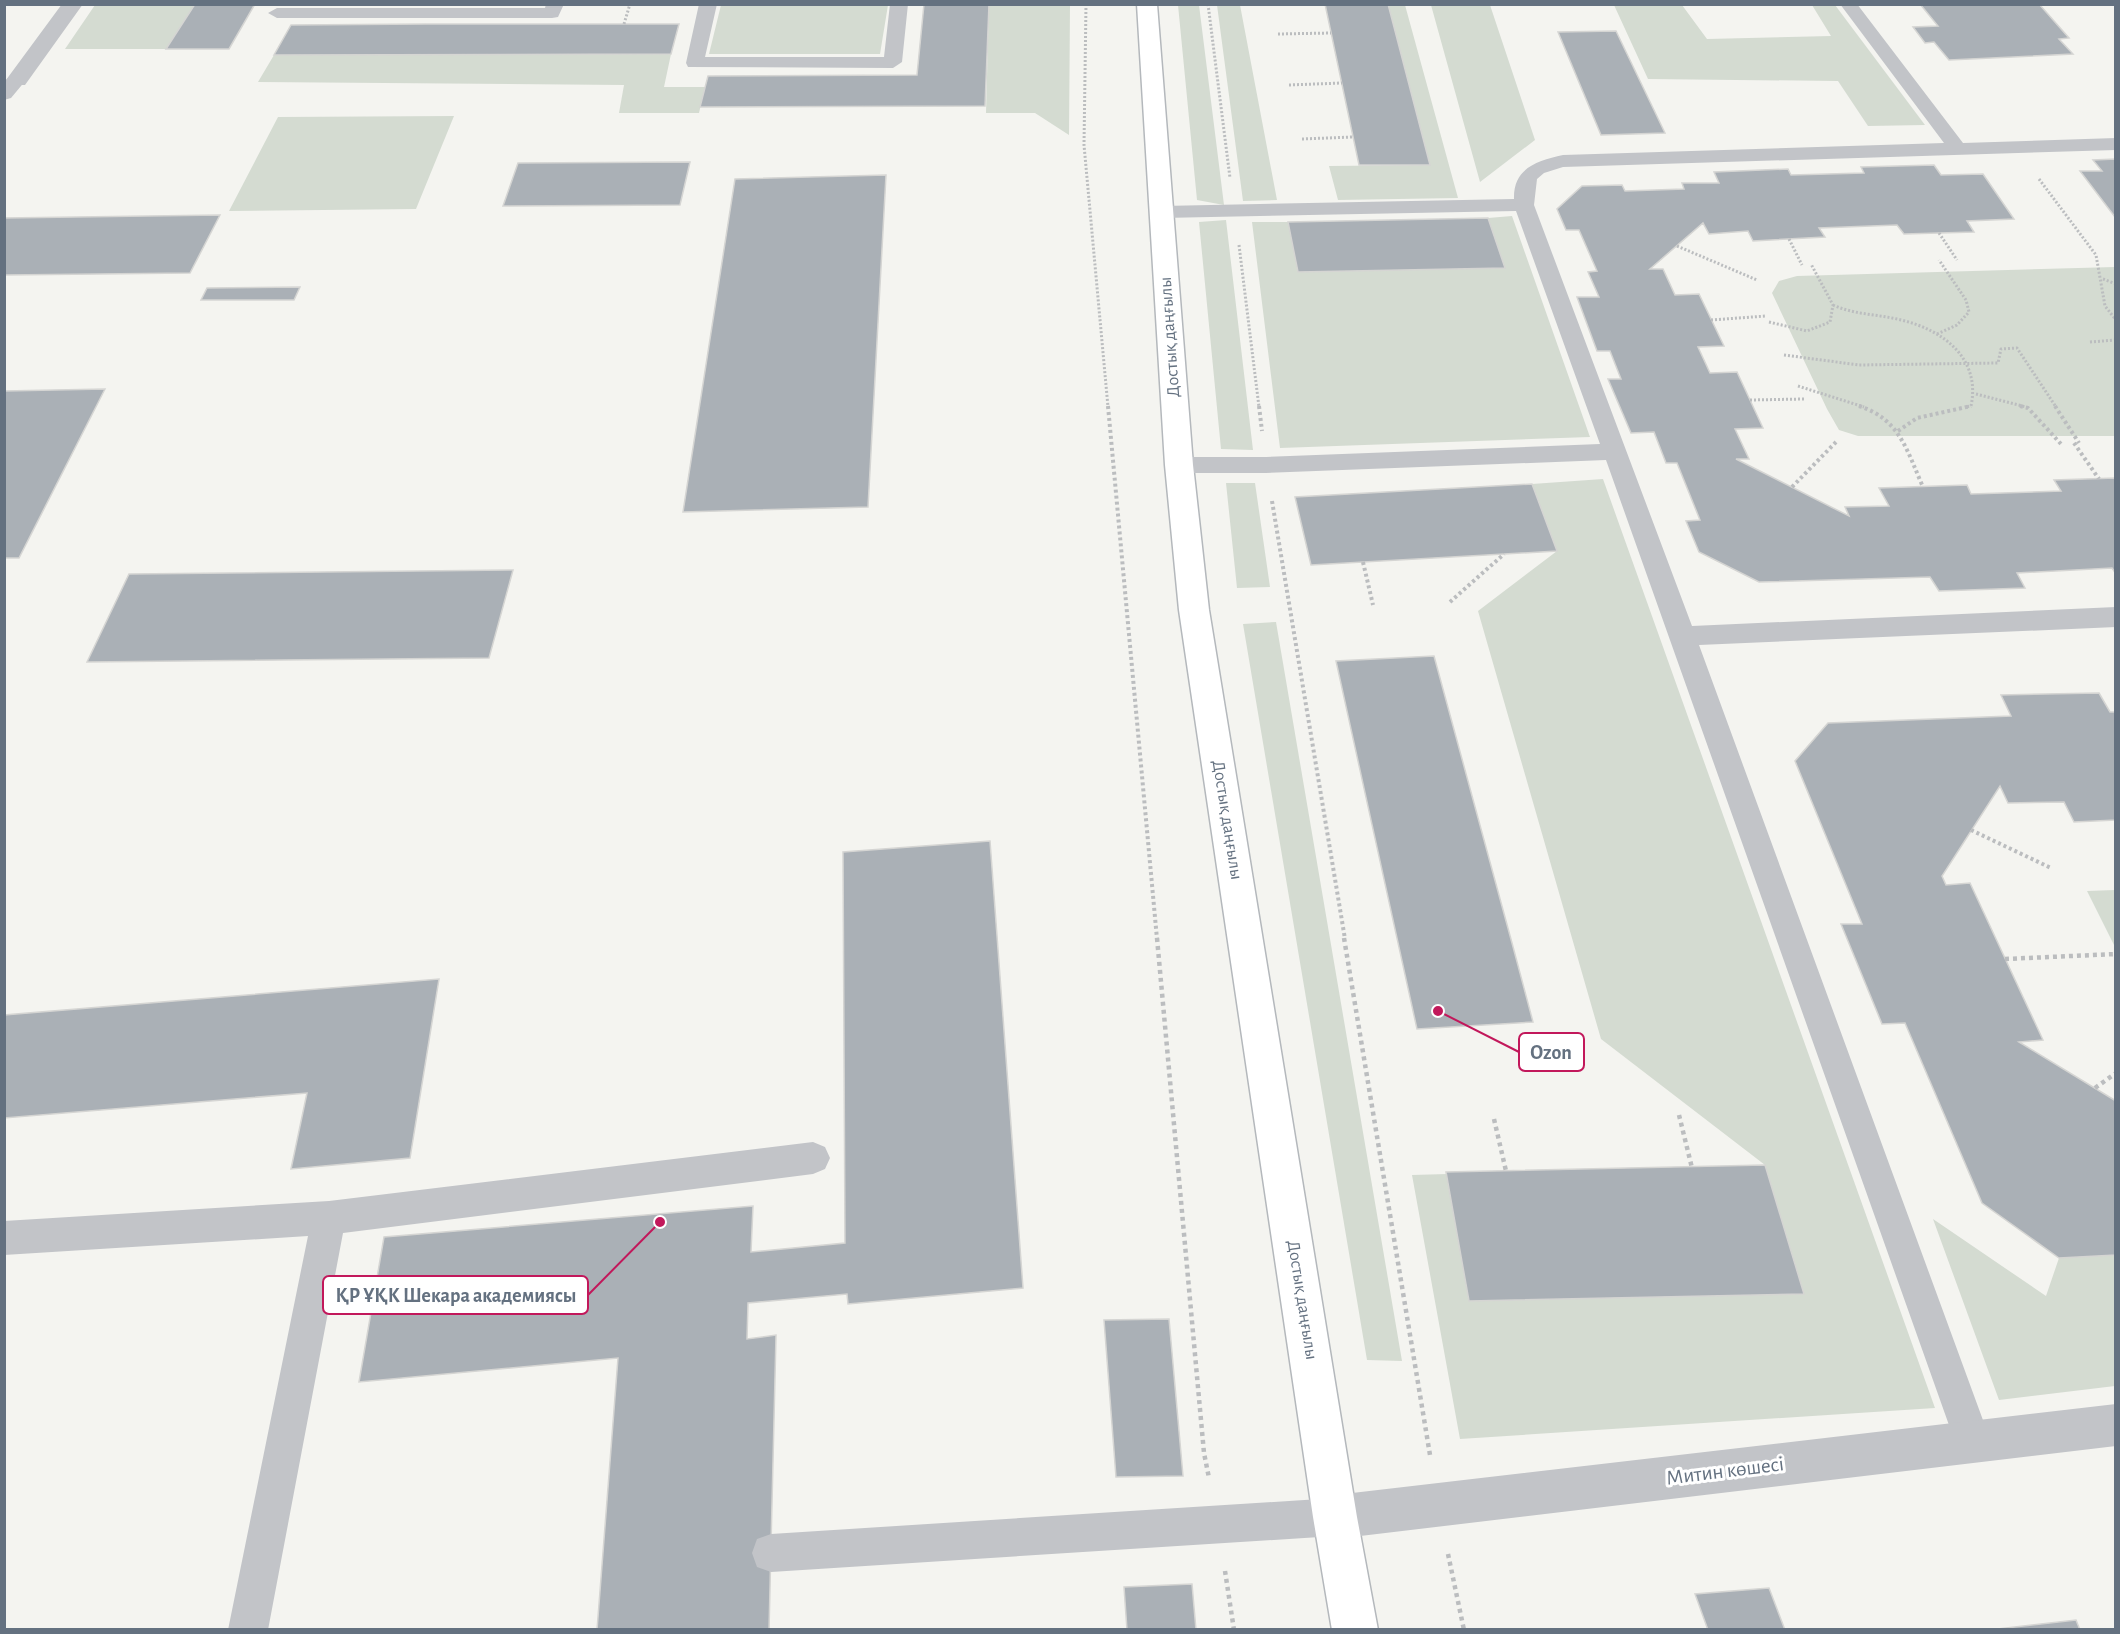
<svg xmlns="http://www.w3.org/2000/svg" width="2120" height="1634" font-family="'Alegreya Sans',sans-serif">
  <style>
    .green { fill: #d4dbd1 }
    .building { fill: #aab0b6; stroke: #d5d5d3; stroke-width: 1.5 }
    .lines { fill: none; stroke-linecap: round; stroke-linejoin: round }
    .secondary-casing { stroke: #b4b8bc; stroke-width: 3 }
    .path-far2 { stroke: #bbbdbf; stroke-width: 3; stroke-dasharray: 2 2; stroke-linecap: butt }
    .path-far1 { stroke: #bbbdbf; stroke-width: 4; stroke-dasharray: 3 3; stroke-linecap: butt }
    .path { stroke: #bbbdbf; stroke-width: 4.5; stroke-dasharray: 4 4; stroke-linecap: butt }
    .service { fill: #c2c4c8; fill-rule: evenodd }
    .minor { fill: #c2c4c8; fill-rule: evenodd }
    .secondary { fill: #fff; fill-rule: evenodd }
    .labels { text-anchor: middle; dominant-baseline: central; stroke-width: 6; stroke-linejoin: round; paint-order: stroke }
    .street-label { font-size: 18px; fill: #647180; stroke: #fff }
    .near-street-label { font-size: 21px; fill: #647180; stroke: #fff }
    .leader { fill: none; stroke: #c2185b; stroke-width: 2 }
    .callout-dot { fill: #c2185b; stroke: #fff; stroke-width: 2 }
    .callout { fill: #fff; stroke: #c2185b; stroke-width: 2 }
    .callout-label { font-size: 20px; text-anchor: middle; font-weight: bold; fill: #647180 }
  </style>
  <rect width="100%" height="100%" fill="#f4f4f0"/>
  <path class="green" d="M95 5H195L166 49H65Z
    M721 5H888L880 54H709Z
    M989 5H1070L1069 135 1035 113H986Z
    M1178 5H1199L1224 205 1197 200Z
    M1217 5H1240L1277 200 1243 201Z
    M1388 5H1405L1458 198 1338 200 1329 166 1430 165Z
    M1431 5H1490L1535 140 1480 182Z
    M1614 5H1682L1707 39 1831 36 1812 5H1835L1925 125 1868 126 1838 81 1648 79Z
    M671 54 664 87H705L699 113H619L624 85 258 82 274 55Z
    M454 116 416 209 229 211 278 117Z
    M1512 216 1590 437 1280 448 1252 222H1288L1299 272 1504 267 1488 218Z
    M1226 220 1253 450 1221 449 1199 222Z
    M2115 267V436H1858L1839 430 1827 409 1772 293 1779 281 1797 276Z
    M1603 479 1935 1408 1460 1439 1412 1175 1765 1165 1601 1039 1478 611 1557 551 1532 484Z
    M1226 483H1255L1270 587 1237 588Z
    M1276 622 1402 1361 1367 1360 1243 624Z
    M2115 890H2116L2115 947 2087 891Z
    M1933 1219 2046 1296 2059 1258 2115 1255V1386L1999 1400Z"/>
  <path class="building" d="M195 4H255L229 49H166Z
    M924 4H989L985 106 700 107 708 76 917 75Z
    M1325 4H1388L1430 165H1359Z
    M1920 4H2039L2069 38 2059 39 2073 54 1949 60 1934 42 1925 43 1913 27 1938 26Z
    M427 24H679L671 54 274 55 291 25Z
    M1616 31 1665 133 1601 135 1558 32Z
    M2116 159V217H2115L2080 171H2102L2093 160Z
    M690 162 680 205 503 206 518 163Z
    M1934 165 1941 175 1983 174 2014 219 1967 221 1974 232 1904 234 1897 225 1819 228 1825 237 1753 241 1748 231 1709 234 1703 223 1650 269H1663L1675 295 1699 294 1724 346 1698 347 1710 373 1737 372 1763 428 1735 429 1749 459H1736L1849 516 1845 507 1889 506 1879 488 1967 485 1971 494 2061 491 2054 480 2116 478V574L2112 568 2017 573 2025 588 1939 591 1930 577 1759 582 1699 552 1686 521 1700 520 1677 463H1666L1654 432 1631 433 1608 379H1621L1610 351H1597L1577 297H1599L1588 272 1597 271 1579 230H1566L1557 209 1582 186 1622 185 1625 191 1684 189 1682 183H1719L1714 172 1788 169 1791 175 1864 173 1861 167Z
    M886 175 868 507 683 512 735 179Z
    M220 215 190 273 4 275V218Z
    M1488 218 1505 268 1298 272 1288 222Z
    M300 287 294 300H201L207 288Z
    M105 389 19 558H4V391Z
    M1532 484 1557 551 1311 565 1295 497Z
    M513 570 489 658 87 662 129 574Z
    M1434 656 1512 943 1533 1022 1417 1029 1336 661Z
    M2099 693 2110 712H2116V820L2074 822 2064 802 2008 803 2000 786 1942 876 1946 885 1970 883 2043 1040 2019 1042 2116 1101V1255L2059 1258 1982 1203 1905 1023 1882 1024 1841 924H1862L1795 761 1828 723 2011 716 2001 695Z
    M990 841 1023 1288 848 1304 847 1294 748 1303 747 1339 776 1335 769 1630H597L618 1358 359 1382 384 1237 753 1206 751 1252 845 1243 843 852Z
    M439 979 410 1158 291 1169 307 1093 4 1118V1015Z
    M1765 1165 1804 1294 1469 1301 1446 1172Z
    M1169 1319 1183 1476 1116 1477 1104 1320Z
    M1192 1584 1196 1630H1127L1124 1587Z
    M1769 1588 1785 1630H1708L1695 1594Z
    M2076 1620 2080 1630H1989Z"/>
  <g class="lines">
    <g class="secondary-casing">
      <path id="secondary" d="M1137 4H1157L1193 465 1209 610 1357 1517 1378 1630H1332L1313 1517 1179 610 1165 465Z"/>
    </g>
    <path class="path-far2" d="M1086 4 1084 145 1108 407
      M1208 4 1230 178
      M624 24 630 4
      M1278 34 1331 33
      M1289 85 1342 83
      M1302 139 1353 137
      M2039 179 2096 255 2105 306 2116 320
      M1939 233 1957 260
      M1789 239 1802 265
      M1239 245 1259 407
      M1677 246 1757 280
      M2103 279 2116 284
      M1833 305C1855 315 1878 314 1901 320 1944 330 1981 359 1971 406L1965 407
      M1711 320 1766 316
      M1769 322 1807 331 1830 322 1833 305 1811 264
      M1937 334 1957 325 1969 312 1966 300 1939 260
      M2090 342 2116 340
      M1784 355 1859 365 1998 363 2001 349 2017 348 2056 407
      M1798 386 1864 407
      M1976 394 2026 407
      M1750 400 1804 399"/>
    <path class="path-far1" d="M1108 406 1157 939
      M1259 406 1262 431
      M1859 406C1900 419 1907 451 1923 487
      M2020 406 2028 408 2061 444
      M2055 406 2079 443
      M1898 431 1917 418 1971 406
      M2074 443 2099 479
      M1792 487 1836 442
      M1272 501 1345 939
      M1363 562 1373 605
      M1450 602 1504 554
      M1971 830 2051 868"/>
    <path class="path" d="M1157 938 1204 1453 1209 1478
      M1344 938 1430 1455
      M2005 959 2116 954
      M2095 1088 2116 1073
      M1679 1115 1692 1168
      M1494 1119 1506 1171
      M1448 1554 1464 1630
      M1225 1571 1234 1630"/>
    <path class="service" d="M546 4H564L558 17 552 18H277L268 13 277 8H545Z
      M699 4H717L705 57H884L890 4H908L902 62 893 68 688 67 686 63Z
      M1840 4H1857L1963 143 2116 138V150L1563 167 1544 173 1537 179 1534 205 1692 626 2116 607V627L1699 645 1991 1442 1986 1455 1973 1460 1960 1455 1955 1442 1606 460 1266 473H1179L1171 471 1167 465 1171 459 1179 457H1266L1600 444 1516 211 1162 218 1155 216 1152 212 1155 208 1162 206 1514 199C1513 168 1537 161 1563 155L1944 143Z
      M17 74 26 80 11 98 4 100V82L10 76Z
      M813 1142 825 1147 830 1158 825 1169 813 1174 343 1233 268 1630H228L308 1236 4 1255V1221L329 1201Z
      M1335 1498 1348 1504 1354 1517 1348 1530 1335 1536 771 1572 757 1567 752 1553 757 1539 771 1534Z"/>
    <path class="minor" d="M62 4H83L25 85H9L6 80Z
      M2116 1404V1446L1335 1539 1320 1532 1313 1517 1320 1502 1335 1495Z"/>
    <use href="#secondary" class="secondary"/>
  </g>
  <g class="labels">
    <g class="street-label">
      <text transform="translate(1170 337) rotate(-94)">Достық даңғылы</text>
      <text transform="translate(1227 820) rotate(81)">Достық даңғылы</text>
      <text transform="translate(1302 1300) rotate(81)">Достық даңғылы</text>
    </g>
    <g class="near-street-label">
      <text transform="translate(1725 1471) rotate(-7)">Митин көшесі</text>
    </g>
  </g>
  <path class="leader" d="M1438 1011L1519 1052M660 1222L588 1295"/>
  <g class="callout-dot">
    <circle cx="1438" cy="1011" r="6"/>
    <circle cx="660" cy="1222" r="6"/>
  </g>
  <g class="callout">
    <rect x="1519" y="1033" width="65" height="38" rx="6"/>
    <rect x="323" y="1276" width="265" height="38" rx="6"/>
  </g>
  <g class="callout-label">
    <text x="1551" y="1059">Ozon</text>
    <text x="456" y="1302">ҚР ҰҚК Шекара академиясы</text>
  </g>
  <rect width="2120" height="1634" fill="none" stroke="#647180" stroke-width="12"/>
</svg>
